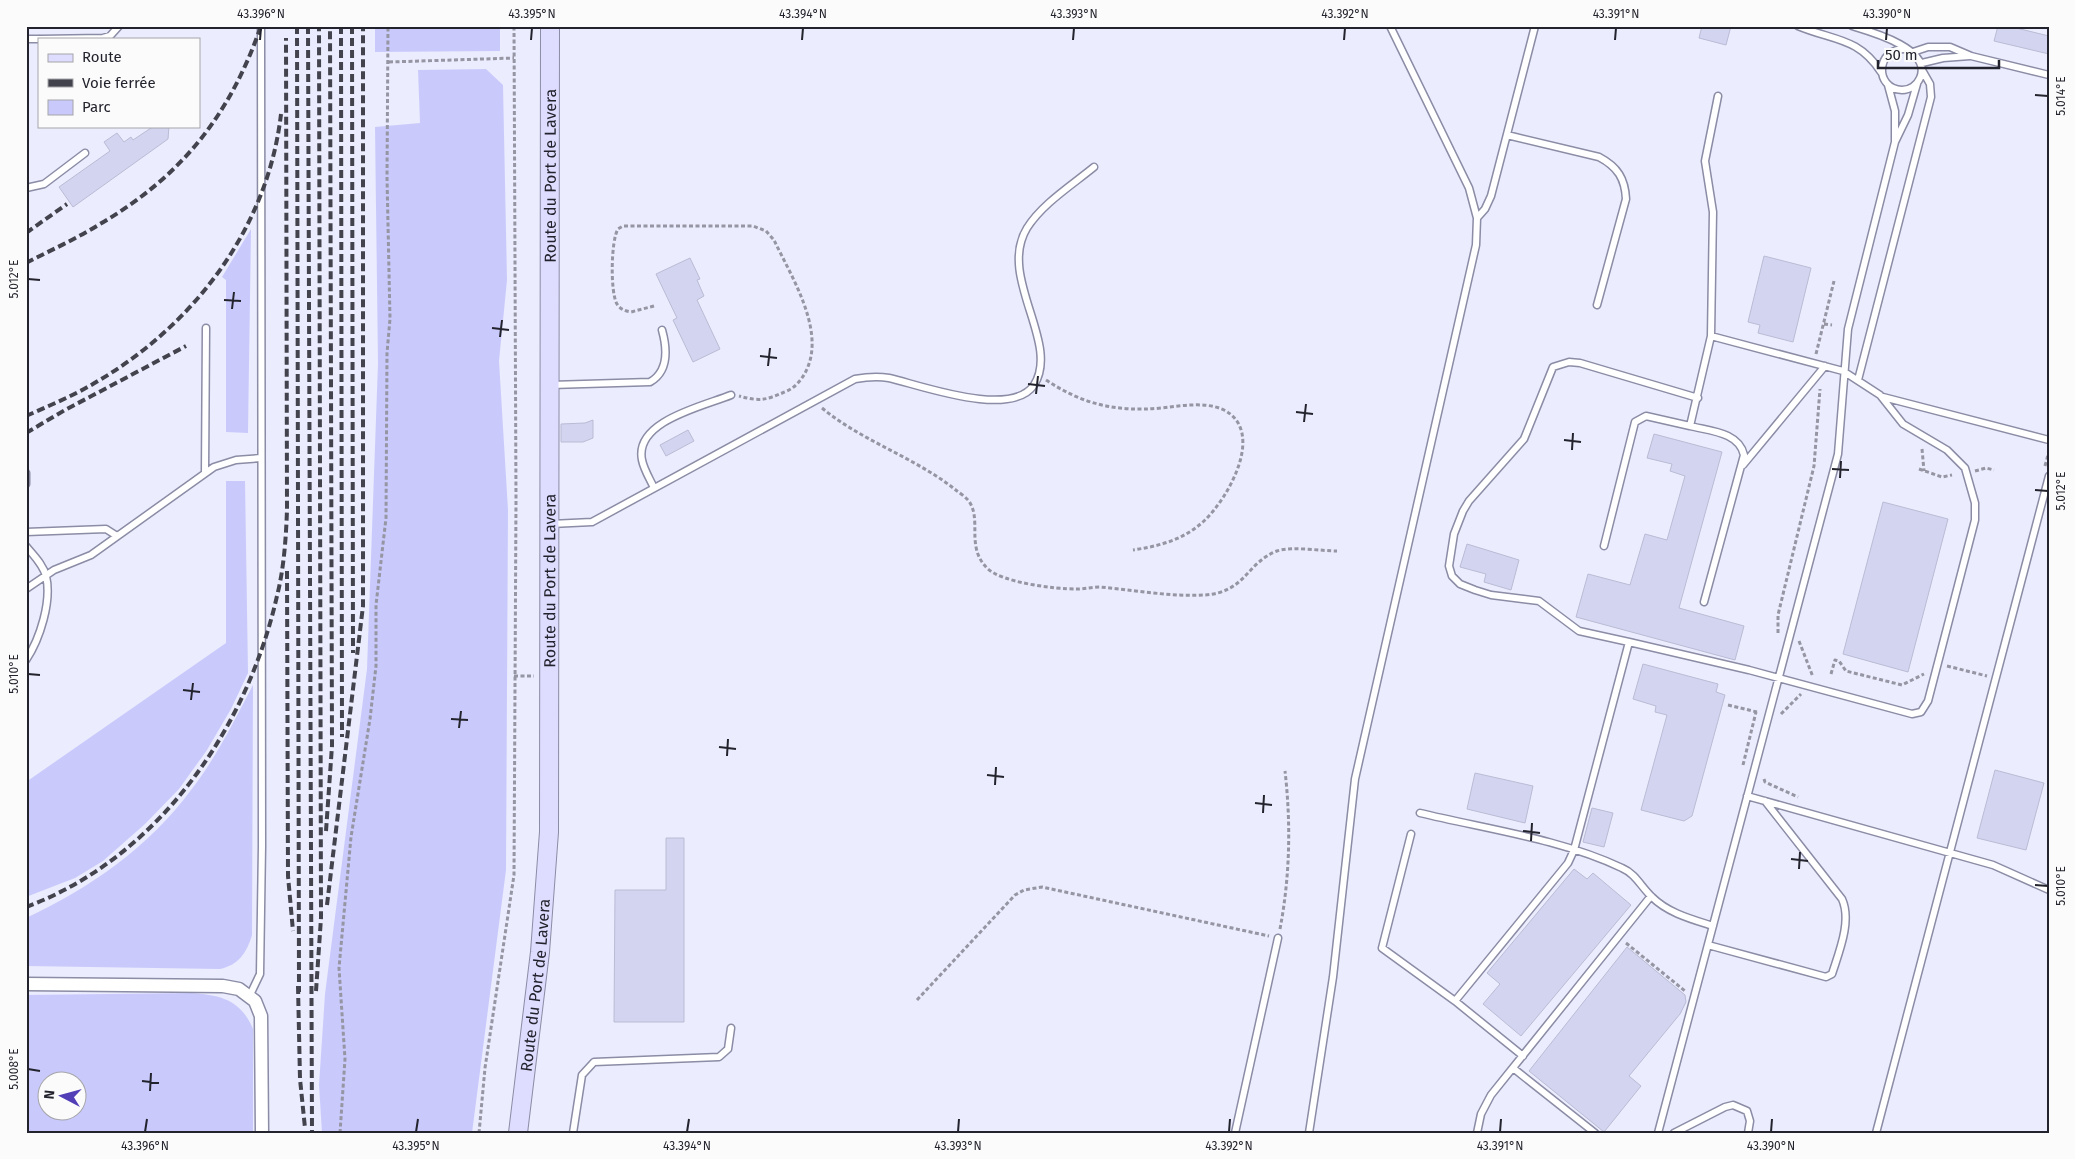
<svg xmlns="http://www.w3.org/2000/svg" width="2075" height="1159" font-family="'Fira Sans',sans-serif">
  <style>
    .green { fill: #c9cafb; fill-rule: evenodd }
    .building { fill: #d3d4ef; stroke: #babbd5 }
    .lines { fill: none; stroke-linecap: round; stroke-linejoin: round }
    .lane-casing { stroke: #8b8ca5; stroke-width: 9 }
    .street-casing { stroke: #8b8ca5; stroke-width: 15 }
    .secondary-casing { stroke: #8b8ca5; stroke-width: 20 }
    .path { stroke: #9595a3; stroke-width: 3; stroke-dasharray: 4 2.5; stroke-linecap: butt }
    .lane { stroke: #fff; stroke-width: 6 }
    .street { stroke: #fff; stroke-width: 12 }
    .secondary { stroke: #dedcff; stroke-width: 18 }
    .rail { stroke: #43434e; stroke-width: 4; stroke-dasharray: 8 4; stroke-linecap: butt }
    .ticks { fill: none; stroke: #23232d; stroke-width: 2 }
    .labels { text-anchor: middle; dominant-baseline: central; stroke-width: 4; stroke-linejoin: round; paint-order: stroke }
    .street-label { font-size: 16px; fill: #23232d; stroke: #fbfbfb }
    .neatline { fill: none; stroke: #23232d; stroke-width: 2 }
    .ticks-label { font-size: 12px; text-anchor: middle; fill: #23232d }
  </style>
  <rect width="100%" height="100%" fill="#ebecfd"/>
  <path class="green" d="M375 26H500V51L375 52Z
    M486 69 503 85 507 280 499 361 508 510 506 870 472 1133H322L319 1085 325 994 367 669 378 363 375 127 420 123 418 70Z
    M251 229 248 433 226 432V280L222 277Z
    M226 481H245L248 673 231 709 207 750 179 789 145 824 103 861 75 878 26 897V782L226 643Z
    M253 685 252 935C247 952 239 965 220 969L26 966V918C90 888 148 848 191 790 216 758 234 721 253 685Z
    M191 993C221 995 241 1000 253 1029V1133H26V995ZM48 1082H78V1112H48Z"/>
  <path class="building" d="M1702 26H1731L1726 45 1699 38Z
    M1998 26H2008L2049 36V54L1994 41Z
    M154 126H169L168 139 73 207 59 187 110 151 104 142 117 133 124 142 131 137 133 140Z
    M1764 256 1811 268 1793 342 1758 333 1760 325 1748 322Z
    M690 258 700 279 697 280 704 296 697 300 720 349 693 362 673 320 677 318 656 274Z
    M593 420V438L583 442H561V424L585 423Z
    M688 430 694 441 666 456 660 445Z
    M1654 434 1722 452 1679 608 1744 626 1735 660 1576 617 1588 574 1630 585 1645 534 1667 540 1685 476 1670 471 1672 464 1647 458Z
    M1883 502 1948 519 1908 672 1843 654Z
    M1467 544 1519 560 1511 590 1484 582 1486 574 1460 567Z
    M1643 664 1718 684 1716 692 1725 695 1692 816 1684 821 1641 810 1667 715 1655 712 1656 706 1633 699Z
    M1995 770 2044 783 2026 850 1977 838Z
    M1475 773 1533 786 1525 823 1467 809Z
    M1592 808 1613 813 1604 847 1583 842Z
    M666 838H684V1022H614L615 890H666Z
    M1574 869 1587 879 1593 873 1631 905 1521 1036 1483 1004 1500 984 1487 973Z
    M1627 947 1685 995 1686 1002 1680 1014 1629 1076 1641 1086 1604 1132 1529 1071Z"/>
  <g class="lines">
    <g class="lane-casing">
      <path id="lane" d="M1390 26 1469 188 1477 218
        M1798 26C1834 41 1858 37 1881 72
        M1852 26C1872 32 1933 49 1920 78 1917 85 1910 90 1902 90 1874 89 1875 47 1907 49
        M26 39H39
        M40 39 103 38 110 36 119 26
        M1913 52 1928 47H1950L1971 56 2049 75
        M1922 63 1943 58 1970 56
        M1888 85 1895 111V142L1908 115 1917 84
        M1507 135 1599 157C1618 167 1625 179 1626 199L1597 305
        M26 188 44 184 85 153
        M1858 380 1931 97 1930 84 1922 70
        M551 385 650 382C669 371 667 348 662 330
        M1883 397 2049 440
        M1743 465 1825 366
        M26 473V484
        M205 473 206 328
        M654 488C650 479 644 470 642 460 634 421 704 406 731 395
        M551 524 592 522 855 379C866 377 878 376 889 378 920 385 1011 419 1034 385 1061 343 997 277 1027 228 1042 204 1072 185 1094 167
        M26 532 106 529 117 536
        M26 546C33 555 43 564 46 576 52 601 40 639 26 660
        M1604 546 1635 422 1646 416 1690 426
        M26 589 54 570 91 555 214 467 236 460 261 458
        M1704 602 1744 455C1739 432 1710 431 1690 426L1711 336
        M1629 642 1579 631 1539 601 1491 595 1475 590 1460 584 1452 576 1449 566 1454 534 1463 511 1469 501 1524 439 1553 367 1569 362 1580 363 1698 398
        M1747 796 1993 865 2049 890
        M1420 813C1486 829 1561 839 1622 868 1636 874 1641 887 1652 897 1668 913 1691 919 1713 926
        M1411 834 1382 948 1455 1001 1568 863 1574 850 1629 642 1749 670 1912 714 1921 712 1928 701 1975 520V503L1965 468 1947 450 1903 424 1880 395 1843 371 1711 336 1713 212 1705 161 1718 96
        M1708 945 1826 977 1832 974C1839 952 1852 921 1842 899L1765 801
        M249 997 260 974 262 846 261 26
        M1455 1001 1523 1056
        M1513 1068 1595 1133
        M573 1133 582 1075 594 1062 719 1057 728 1049 731 1028
        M1235 1133 1278 938
        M1309 1133 1333 977 1355 779 1476 245 1477 218 1485 209 1491 196 1535 26
        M1477 1133 1481 1114 1491 1095 1651 896
        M1658 1133 1838 454 1848 329 1895 142
        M1674 1133 1725 1107 1733 1105 1747 1111 1750 1121 1748 1133
        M1876 1133 2049 476"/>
    </g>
    <g class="street-casing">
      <path id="street" d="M26 984 223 986 239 989 255 1001 261 1016 262 1133"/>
    </g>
    <g class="secondary-casing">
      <g id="secondary">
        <path id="s1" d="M518 1133 540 952 549 832 550 26"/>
      </g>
    </g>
    <path class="path" d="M389 62 514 58
      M654 306 631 312C625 311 620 309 617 304 610 292 611 240 618 229L623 226H753L766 231 774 240C791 276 825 329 807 369 803 378 796 387 787 391 766 400 761 402 739 396
      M1824 324 1832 325
      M1816 354 1834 281
      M1046 380C1078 401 1107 410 1145 409 1169 409 1201 399 1224 410 1266 432 1228 498 1205 520 1184 540 1159 546 1133 550
      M822 408C863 442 915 457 957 491 960 493 965 497 968 500 983 519 965 546 987 568 1002 583 1055 589 1077 589 1085 589 1092 587 1100 587 1135 590 1170 597 1205 595 1246 592 1246 563 1277 551 1291 546 1322 551 1337 551
      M1922 449 1924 471
      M2045 466 2049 451
      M1919 469 1942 477 1952 475
      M1975 471 1986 468 1994 470
      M1778 633V615L1814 466 1820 389
      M1799 641 1813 677
      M1947 666 1987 676
      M1831 674 1835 660 1839 661 1846 671 1902 685 1924 674
      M514 676H534
      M1728 705 1757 712
      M1781 714 1801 694
      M1743 765 1756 712
      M1764 779 1765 782 1798 797
      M1280 929C1290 876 1291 824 1285 771
      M1626 943 1685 991
      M917 1000 1015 895 1024 890 1042 887 1269 936
      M340 1133 345 1059 339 968 351 837 370 719 376 666V605L386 518 387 353 390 319 387 177 388 26
      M479 1133 485 1068 514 875 516 501 514 26"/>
    <use href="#lane" class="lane"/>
    <use href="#street" class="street"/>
    <use href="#secondary" class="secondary"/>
    <path class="rail" d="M297 26 299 992
      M308 26 312 1133
      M341 26 342 737
      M352 26 353 653
      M26 233 67 204
      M26 263C51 250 76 239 100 224 182 176 230 115 261 26
      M26 416C51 405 75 395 98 381 195 324 268 227 281 114
      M26 433 65 410 186 346
      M287 571 288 876 293 931
      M326 831 332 746 330 26
      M327 905 363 606V26
      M26 907C158 858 247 729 277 596 284 568 286 538 287 510L286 38
      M298 986 300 1079 305 1128
      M316 991 321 918 319 26"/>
  </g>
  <path class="ticks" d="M260 40 261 28M531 40 532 28M802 40 803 28M1073 40 1074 28M1344 40 1345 28M1615 40 1616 28M1886 40 1887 28M2035 95 2048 96M28 279 40 280M224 300 241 301M232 309 234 292M492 328 509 330M500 337 502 320M760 356 777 358M768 366 770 348M1028 384 1045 386M1036 394 1038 376M1296 412 1313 414M1304 422 1306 404M1564 440 1581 442M1572 450 1573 433M1832 469 1849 470M1840 478 1841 461M2035 490 2048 491M28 674 40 675M183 690 200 692M191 700 193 683M451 719 468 720M459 728 461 711M719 747 736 749M727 756 728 739M987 775 1004 777M995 785 996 767M1255 803 1272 805M1263 813 1264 795M1523 831 1540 833M1531 841 1532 823M1791 859 1808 861M1799 869 1800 852M2035 885 2048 886M28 1069 40 1071M142 1081 159 1083M150 1091 151 1073M145 1132 147 1119M416 1132 418 1119M687 1132 689 1119M958 1132 959 1119M1229 1132 1230 1119M1500 1132 1501 1119M1771 1132 1772 1119"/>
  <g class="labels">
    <g class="street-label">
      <text stroke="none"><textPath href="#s1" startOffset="959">Route du Port de Lavera</textPath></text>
      <text stroke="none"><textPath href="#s1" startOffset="554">Route du Port de Lavera</textPath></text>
      <text stroke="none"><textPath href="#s1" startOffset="149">Route du Port de Lavera</textPath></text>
    </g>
  </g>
  <rect width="2075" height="1159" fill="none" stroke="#fbfbfb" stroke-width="55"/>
  <rect x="38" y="38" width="162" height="90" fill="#fbfbfb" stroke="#a5a5a9"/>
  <rect x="48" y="54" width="25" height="8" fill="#dedcff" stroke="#a5a5a9"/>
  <text x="82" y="62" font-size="15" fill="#23232d">Route</text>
  <rect x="48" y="79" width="25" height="8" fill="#43434e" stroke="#a5a5a9"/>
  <text x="82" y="88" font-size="15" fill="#23232d">Voie ferrée</text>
  <rect x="48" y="100" width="25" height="15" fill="#c9cafb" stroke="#a5a5a9"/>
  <text x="82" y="112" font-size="15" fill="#23232d">Parc</text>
  <g transform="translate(62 1096) rotate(276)"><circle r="24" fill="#fbfbfb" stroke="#a5a5a9"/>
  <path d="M0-4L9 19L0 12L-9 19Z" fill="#523eb6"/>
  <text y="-8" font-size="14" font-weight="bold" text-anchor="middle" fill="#23232d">N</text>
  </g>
  <path d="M1878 60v8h121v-8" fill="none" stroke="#23232d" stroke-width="2.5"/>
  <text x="1885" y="60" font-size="15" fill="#23232d" stroke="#fbfbfb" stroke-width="4" paint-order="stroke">50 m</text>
  <rect x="28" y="28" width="2020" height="1104" class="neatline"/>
  <g class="ticks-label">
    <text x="261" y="18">43.396°N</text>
    <text x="532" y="18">43.395°N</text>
    <text x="803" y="18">43.394°N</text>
    <text x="1074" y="18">43.393°N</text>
    <text x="1345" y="18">43.392°N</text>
    <text x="1616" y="18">43.391°N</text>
    <text x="1887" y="18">43.390°N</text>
    <text transform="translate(2061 96) rotate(-90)" y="4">5.014°E</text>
    <text transform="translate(14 279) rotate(-90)" y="4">5.012°E</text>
    <text transform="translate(2061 491) rotate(-90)" y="4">5.012°E</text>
    <text transform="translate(14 674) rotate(-90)" y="4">5.010°E</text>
    <text transform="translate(2061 886) rotate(-90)" y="4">5.010°E</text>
    <text transform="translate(14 1069) rotate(-90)" y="4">5.008°E</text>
    <text x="145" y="1150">43.396°N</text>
    <text x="416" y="1150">43.395°N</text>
    <text x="687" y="1150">43.394°N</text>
    <text x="958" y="1150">43.393°N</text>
    <text x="1229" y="1150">43.392°N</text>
    <text x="1500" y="1150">43.391°N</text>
    <text x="1771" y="1150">43.390°N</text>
  </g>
</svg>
